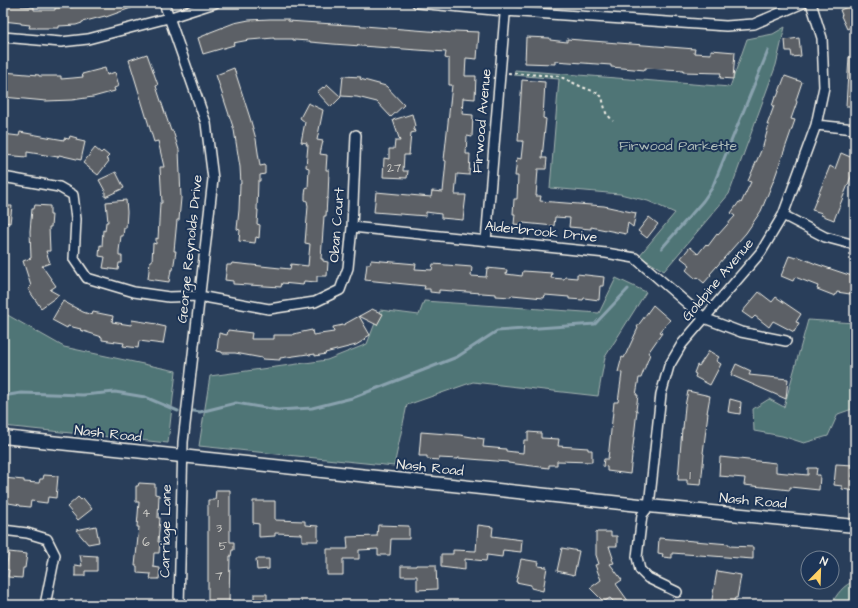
<svg xmlns="http://www.w3.org/2000/svg" width="858" height="608" font-family="'Architects Daughter',sans-serif">
  <style>
    .green { fill: #4f7476; stroke: #a2b2af }
    .lines { fill: none; stroke-linecap: round; stroke-linejoin: round }
    .stream { stroke: #89a2ae; stroke-width: 3 }
    .building { fill: #5b6066; stroke: #f4f1e8 }
    .minor-casing { stroke: #f4f1e8; stroke-width: 12 }
    .tertiary-casing { stroke: #f4f1e8; stroke-width: 15 }
    .path { stroke: #f4f1e8; stroke-width: 2; stroke-dasharray: 3 3; stroke-linecap: butt }
    .minor { stroke: #1d3557; stroke-width: 9 }
    .tertiary { stroke: #1d3557; stroke-width: 12 }
    .labels { text-anchor: middle; dominant-baseline: central; stroke-width: 4; stroke-linejoin: round; paint-order: stroke }
    .number-label { font-size: 12px; fill: #cecdc8 }
    .street-label { font-size: 14px; fill: #f4f1e8; stroke: #1d3557 }
    .park-label { font-size: 14px; fill: #b2bfba; stroke: #1d3557 }
  </style>
  <rect width="100%" height="100%" fill="#293e5a"/>
  <filter id="ink" filterUnits="userSpaceOnUse"><feTurbulence type="fractalNoise" baseFrequency=".025" numOctaves="2"/><feDisplacementMap in="SourceGraphic" scale="8" xChannelSelector="R" yChannelSelector="G"/><feConvolveMatrix kernelMatrix="1 2 1 2 8 2 1 2 1" color-interpolation-filters="sRGB"/></filter>
  <g filter="url(#ink)">
    <path class="green" d="M785 27 776 65 729 194 664 271 639 256 675 213 648 201 620 194 550 188 559 79 514 75 515 70 730 87 747 39 773 34Z
      M616 278 646 292 605 357 598 396 473 382 407 405 394 466 199 446 210 376 327 360 367 344 380 310 419 315 424 301 599 313Z
      M4 313 64 347 176 371 168 443 3 426Z
      M808 320 855 323V408L838 414 828 436 804 443 782 436 754 431 753 409 769 399 784 407Z
      M855 581V605H831C836 595 844 584 855 581Z"/>
    <g class="lines">
      <path class="stream" d="M662 248 703 201 712 188 768 51
        M3 396 21 393 83 395 115 392 145 397 178 411
        M194 411 200 412 236 403 278 410 312 408 352 398 457 357 497 331 595 324 628 289"/>
    </g>
    <path class="building" d="M3 3H21V6L34 7V10H55V8L73 7 72 3H142V4L106 17 105 16 82 22V23L76 25 59 26V28H29L30 25 21 24V23L3 21Z
      M850 6 855 17V25L847 29 841 16 842 15 840 10Z
      M270 19H288V21L364 26 454 33V31L479 32 477 59 466 58 465 76H476L475 99 463 98 462 114 473 115 472 137 467 136 466 154H470L469 175 457 174 455 195H466L463 220 441 218V214L426 212V216L374 212 376 192 431 197 432 191 443 192 446 161 444 160 452 85H449V59L445 58 446 52 333 44 310 42V41L293 40V39H274V38L249 40 233 43 234 45 203 54 198 38 208 34V33L234 23 249 20Z
      M526 37 550 38V40L567 42V39L695 49 694 53 711 54V50L735 52 733 79 720 78 721 73 683 72 684 70 645 68V70L611 67V65L555 61V64L525 63Z
      M799 38 801 56 792 57 791 51H786L785 40Z
      M147 54 158 85 156 86 171 131H173L179 150 181 198 179 220H177L174 251H176L173 270H171L169 282 148 279 150 261H152L153 243 156 244V238L158 239 160 203H162L160 167H164L158 141 154 142 129 60Z
      M849 57H855V106H846Z
      M105 68 107 75 115 72 119 86 114 88 115 91 93 97 72 100 46 101 3 97V72L39 75V76H61V79L73 78 83 77 82 74Z
      M234 68 250 118 256 139 260 166 265 165V174L260 175V181H258L257 210H258L257 224 260 225 259 238 256 237 255 243 239 241 240 230 237 229 239 210 240 184H241L240 167 234 130 216 75Z
      M343 76 361 77 360 79 386 86 404 105 391 117 377 102 357 97 341 96Z
      M785 76 802 82 796 100 797 102 791 119 795 120 775 177 761 211 746 233 710 274 711 275 704 283 697 277 696 279 686 270 690 265 681 258 690 247 698 254 706 244 708 246 717 234 718 235 735 216 731 213 739 202 741 203 751 182 748 181 763 146 769 125H767L774 106H772L775 97H777Z
      M522 80 545 82 543 118 546 119 542 158H547L546 169H538L536 196H541L540 201 604 206 636 213 633 227 628 223 626 234 591 227V229L569 227 570 218 555 217 554 226 523 223V225L514 224 515 214H513L514 199H517L518 176H515L517 158 521 159 523 141H518Z
      M328 85 341 97 331 107 317 92 323 87 324 88Z
      M308 103 323 110 317 140 323 141 320 154 327 155 326 170H329L328 198H327L326 216H324L321 259H323V261L328 262 327 276H317V282L304 281 303 285 282 283 281 287 233 284V281L225 280 227 265H231L232 263 290 269 291 264 308 266 310 244 305 243 308 206 307 201 305 200V195L306 187 308 188 309 168 306 167 308 145H306L307 143 301 142 305 122 300 118Z
      M412 114 415 126 413 127 415 132 411 133 409 155H404L403 171H408L407 178 383 177 384 158 389 159V149H394L395 141H400L393 120Z
      M20 132 64 140V138L69 139 70 136 77 138 76 140 85 142 81 160 59 155 58 157 27 152V157L3 155V134L19 136Z
      M95 148 101 153 103 151 109 156 106 159 109 161 98 175 83 163Z
      M841 153 855 159V167L834 220 821 215 822 213 812 210 830 166 835 169Z
      M116 172 124 188 105 197V191L99 180Z
      M126 200 127 212 126 228H124L123 236H121L119 251V256H122V263H119L118 270 103 268 105 257 99 256 100 245 102 246 103 230 105 231 106 222H108L106 202Z
      M35 205 50 206V215H52L51 227H49L50 251H46L50 263 42 266 56 286 50 290 59 295 41 308 28 289 31 286 23 261 31 258 30 231 32 209H34Z
      M3 206H12L10 223 3 222Z
      M649 217 658 224 647 238 638 231Z
      M789 256 796 258 797 256 816 264 855 277V285L852 284 850 294 837 292 835 296 817 289 818 286 795 277 793 281 781 276Z
      M371 260 416 264 415 269 432 270 433 264 472 267 471 276 486 277 487 268 507 270 506 274 522 276 523 271 552 273 551 278 564 279 565 277 577 278V274L604 277 603 286H600L599 300 584 298 583 300 569 299V297L545 295 544 298 512 295 511 297 496 296V294L439 290V293L430 292V289H424L425 286 365 280 367 264H370Z
      M759 292 772 302 776 297 801 314 796 322 799 323 794 332 773 321 769 327 755 316 752 319 742 312Z
      M63 301 83 312 92 315 93 312 113 316 112 322 131 325 132 320 157 324V325L166 327 163 344 139 341 138 348 123 346 124 343 102 340V337L80 330 81 329 68 326 67 328 52 320Z
      M653 305 670 320 660 332 662 333 648 353 650 354 641 378H639L636 395H638L636 410H637L630 474 607 471V467L603 466 604 459H608L614 402H618L622 373 618 372 622 357 624 358 638 328 637 327Z
      M372 309 383 314 377 325 359 316 370 335 365 338 366 339 356 345 325 353 326 354 315 356V354L309 355 308 354 280 358V360L262 359V358L235 353H222V352L217 351 219 333 227 335 228 330 252 333 251 339H274V335H293V334L312 330 313 335 334 332 333 327 343 325Z
      M709 351 719 357 716 361 721 364 710 385 695 377 696 374 694 373 697 365 699 366Z
      M736 364 751 371 749 375 788 379 786 399 731 375Z
      M688 391 710 396 707 413H708L703 453 704 454 701 485 687 484V480H678L682 429H683L685 406Z
      M730 399 741 402 740 414 728 412Z
      M421 432 460 435 484 439 483 447 506 449V451L523 453 524 440H528V432L541 433V438L559 439 558 446 588 448V450H592V462L557 461V465H549V468L508 463V462L458 458V459L439 458V460L427 459V456H419Z
      M720 457 776 463V472L808 475V468H817L816 475H820L819 490 790 487V490L744 485 745 478 719 476Z
      M836 464 853 465 852 477 855 478V491L842 489V486L834 485Z
      M44 475 58 476 56 498 48 497 47 503 31 501 30 507 20 506V505L3 502V478L24 480V482L39 483 40 479H43Z
      M139 483 155 484V494L159 495 158 518H160L158 542H160L159 553H154L153 567 160 568 159 579H150L151 574 137 573V566H135L139 527H137L139 502H136V486H138Z
      M216 490H230V542H234V550H232L231 556H230L229 602H218V605H208V500H215Z
      M78 497 81 500 83 498 92 509 78 520 67 507Z
      M253 501H275V520L305 521V525L318 526V541H302V534L275 533V536L259 537V524L253 523Z
      M378 525 409 526V539H391L390 555H378V549L359 550V559H343V575H327V549H348L347 537 377 536Z
      M478 525 493 527 492 536 522 540 521 552 503 550 502 557 487 555 486 561 465 559V570L441 567V554H453V550L476 551Z
      M96 526 99 542 88 544 76 530Z
      M596 532H611V536H617V546H609L613 558 612 559 614 563 610 564 622 580 616 584 631 605H617L610 598 605 601 602 600 590 588 601 580 595 565 599 564 596 555Z
      M659 538 729 544V546L753 547V559L672 553V558L662 557 663 554 658 553Z
      M562 548 579 551 574 575 557 571Z
      M9 552 27 554 25 568H23L22 578 8 577 9 570 6 569Z
      M80 555 97 556V571H85V576H75V565L82 566Z
      M256 559H269V569L257 570Z
      M521 559 539 562 538 566 547 567 543 591 531 588V585L516 582Z
      M416 565H436L437 589 417 590V576H401V566H416Z
      M717 571 741 575 737 598H735L732 605H711Z
      M254 594H267V602L254 601Z"/>
    <g class="lines">
      <g class="minor-casing">
        <path id="minor" d="M164 3 206 123 213 179 183 442 179 605
          M417 3 505 11 726 26 754 24 803 3
          M3 37 61 42 88 39 168 18 215 3
          M816 125 855 129
          M3 177 59 187 73 195 76 219 74 259 87 278 134 292 169 297 199 296 269 309 315 302 340 290 348 268 352 227 356 135
          M783 215 825 237 855 245
          M352 227 606 253 635 258 704 318 741 332 786 341
          M486 241 506 3
          M3 530 27 533 47 539 55 555 45 605
          M677 592 648 578 640 570 637 557 642 515 649 506 661 394 669 366 682 344 761 252 783 215 816 125 824 87 822 38 811 3"/>
      </g>
      <g class="tertiary-casing">
        <path id="tertiary" d="M3 437 649 506 855 526"/>
      </g>
      <path class="path" d="M508 73 559 76 582 87 598 93 602 97 606 113 613 121"/>
      <use href="#minor" class="minor"/>
      <use href="#tertiary" class="tertiary"/>
    </g>
  </g>
  <g class="labels">
    <g class="number-label">
      <text x="394" y="168">27</text>
      <text x="690" y="475">1</text>
      <text x="218" y="503">1</text>
      <text x="146" y="513">4</text>
      <text x="219" y="528">3</text>
      <text x="146" y="542">6</text>
      <text x="223" y="546">5</text>
      <text x="219" y="576">7</text>
    </g>
    <g class="street-label">
      <text transform="translate(482 121) rotate(-85)">Firwood Avenue</text>
      <text transform="translate(337 225) rotate(-86)">Oban Court</text>
      <text transform="translate(541 232) rotate(6)">Alderbrook Drive</text>
      <text transform="translate(190 249) rotate(-84)">George Reynolds Drive</text>
      <text transform="translate(718 280) rotate(-50)">Goldpine Avenue</text>
      <text transform="translate(108 434) rotate(6)">Nash Road</text>
      <text transform="translate(430 468) rotate(6)">Nash Road</text>
      <text transform="translate(753 501) rotate(5)">Nash Road</text>
      <text transform="translate(166 531) rotate(-89)">Carriage Lane</text>
    </g>
    <g class="park-label">
      <text x="678" y="146">Firwood Parkette</text>
    </g>
  </g>
  <rect width="858" height="608" fill="none" stroke="#1d3557" stroke-width="16"/>
  <rect x="8" y="8" width="842" height="592" fill="none" stroke="#f4f1e8" stroke-width="1.5" filter="url(#ink)"/>
  <g transform="translate(820 570) rotate(23)"><circle r="19" fill="#1d3557" stroke="#738091"/>
  <path d="M0-3L7 15L0 10L-7 15Z" fill="#ffd166"/>
  <text y="-6" font-size="11" font-weight="bold" text-anchor="middle" fill="#f4f1e8">N</text>
  </g>
</svg>
